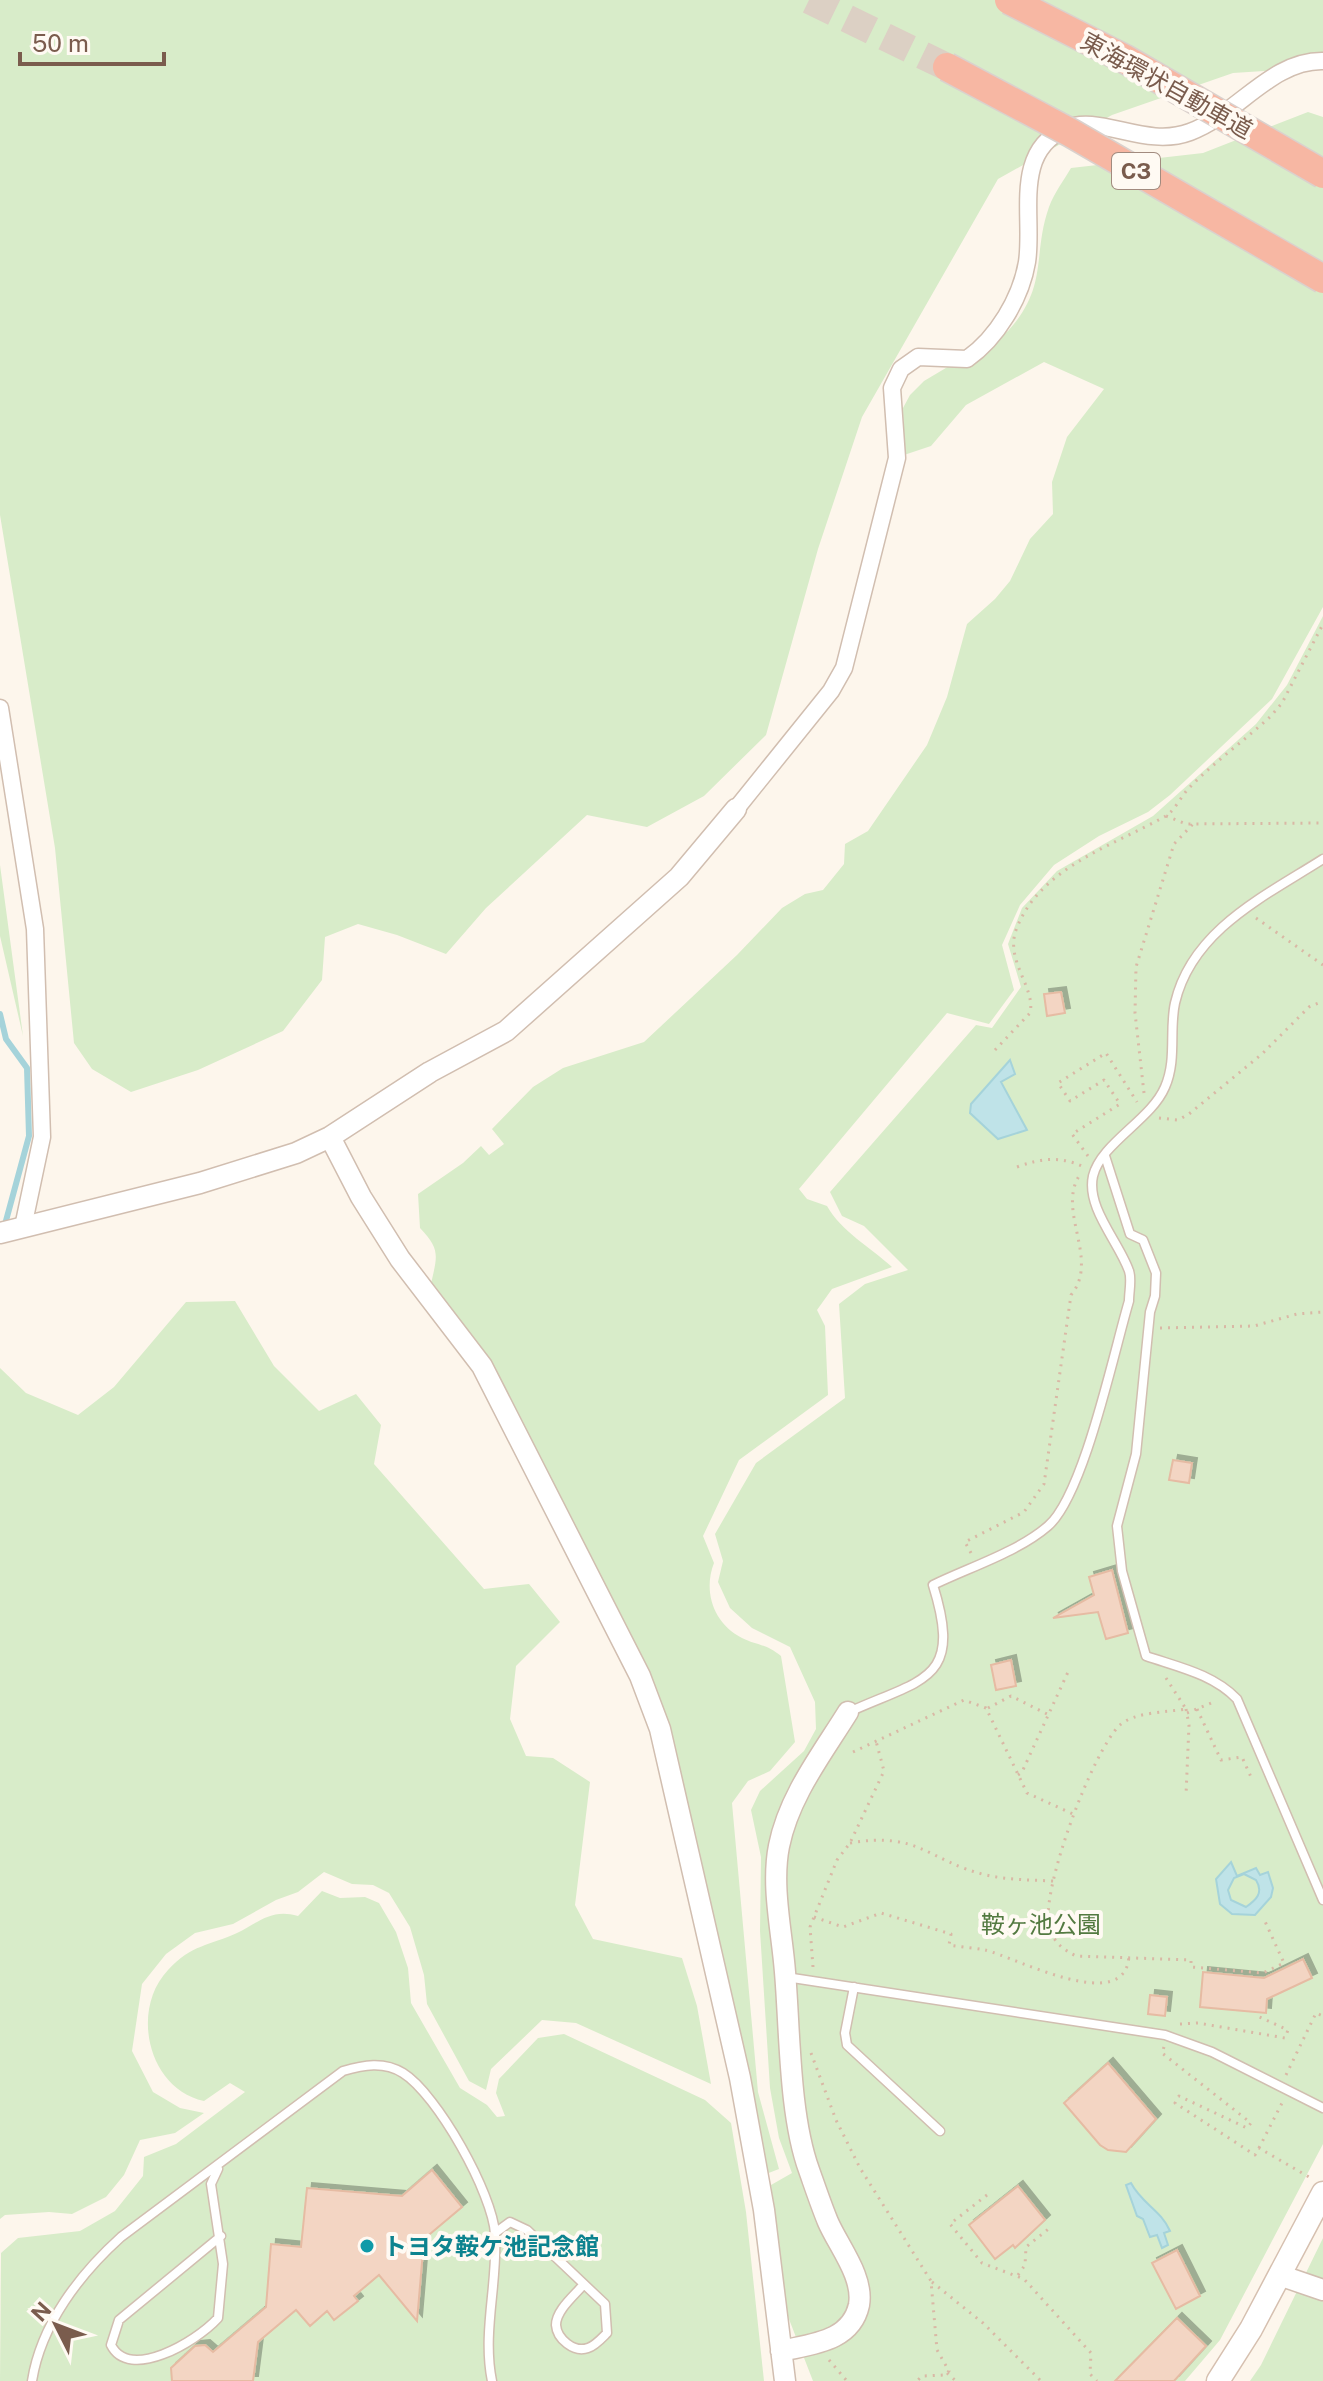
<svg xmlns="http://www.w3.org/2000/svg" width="1323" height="2381" font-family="'Public Sans','Noto Sans JP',sans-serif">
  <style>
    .green { fill: #d8ecc9 }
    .water { fill: #bfe3e8; stroke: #a5d3da; stroke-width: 2; fill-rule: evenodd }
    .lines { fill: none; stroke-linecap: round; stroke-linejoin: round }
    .stream { stroke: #a5d3da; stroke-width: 6 }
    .building { fill: #f3d5c3; stroke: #e6bba3; stroke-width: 2; filter: url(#shadow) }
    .motorway-tunnel { stroke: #dcd0c4; stroke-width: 28; stroke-dasharray: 28 14; stroke-linecap: butt }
    .service-casing { stroke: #d1beb0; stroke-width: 11 }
    .minor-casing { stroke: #d1beb0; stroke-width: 19 }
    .tertiary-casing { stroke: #d1beb0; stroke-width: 23 }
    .secondary-casing { stroke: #d6c0b0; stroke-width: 25 }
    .path { stroke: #d9b8a5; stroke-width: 3; stroke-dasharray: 2 6; stroke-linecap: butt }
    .service { stroke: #fff; stroke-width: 8 }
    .minor { stroke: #fff; stroke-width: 16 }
    .tertiary { stroke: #fff; stroke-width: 20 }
    .secondary { stroke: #fff; stroke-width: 22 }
    .motorway-bridge-casing { stroke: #dad1cd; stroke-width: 31; stroke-linecap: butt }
    .motorway-bridge { stroke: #f7b7a3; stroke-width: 28 }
    .culture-dot { fill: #0f9aa8; stroke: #fffaf3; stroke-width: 3 }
    .labels { text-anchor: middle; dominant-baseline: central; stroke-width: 8; stroke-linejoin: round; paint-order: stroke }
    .shield { fill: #fffaf3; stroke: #a28b7f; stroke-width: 2 }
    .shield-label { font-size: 22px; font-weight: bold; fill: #7a5c4d }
    .street-label { font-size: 24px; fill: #7a5c4d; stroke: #fffaf3 }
    .park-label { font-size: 24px; fill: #537a41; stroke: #fffaf3 }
    .culture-label { font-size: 24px; font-weight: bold; fill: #0d838f; stroke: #fffaf3; text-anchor: start }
  </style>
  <defs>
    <filter id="shadow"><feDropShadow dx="5" dy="-5" stdDeviation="0" flood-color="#0004"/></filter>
  </defs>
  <rect width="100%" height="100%" fill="#fdf6ec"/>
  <path class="green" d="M0 0H1323V67L1233 73 1112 115 998 179 862 417 818 549 766 735 704 796 647 827 587 815 486 908 446 954 397 935 358 924 325 937 322 980 283 1031 198 1070 131 1092 92 1069 74 1043 55 848 0 515Z
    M1308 112 1323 117V607L1272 699 1170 795 1148 812 1099 836 1054 865 1020 905 1002 945 1014 990 989 1024 947 1013 799 1189 807 1199 827 1206C841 1231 870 1247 892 1267L832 1289 817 1310 825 1326 828 1395 739 1460 703 1536 714 1563C703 1591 713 1623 742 1638 758 1646 765 1643 781 1656L795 1742 770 1771 748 1781 732 1803 758 2092 779 2169 766 2174 652 1681 507 1393 485 1353 431 1284C437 1256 441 1250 420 1228L418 1194 463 1163 481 1146 489 1155 504 1144 492 1129 533 1087 563 1068 644 1042 737 955 782 908 805 894 823 890 844 864 845 844 868 831 927 745 947 697 967 624 995 599 1010 581 1030 539 1053 514 1052 482 1067 437 1104 389 1044 362 966 405 931 446 904 455 903 408 910 395 924 381 1008 331C1049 286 1032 255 1049 207 1054 193 1064 180 1071 168L1203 153Z
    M1323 616V2144L1220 2340 1185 2381H813L787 2314 771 2185 792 2173 779 2138 770 2088 760 1931 761 1857 751 1810 760 1791 804 1751 816 1729 815 1702 790 1647 752 1628 730 1608 718 1582 723 1561 715 1534 756 1463 845 1398 839 1304 865 1284 908 1270 864 1226 842 1216 830 1192 976 1025 992 1028 1021 987 1008 944 1022 908 1057 871 1153 816 1256 724 1287 685Z
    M0 865 23 1036 0 936Z
    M235 1301 274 1366 319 1411 356 1394 381 1425 374 1464 484 1589 529 1584 560 1622 516 1666 510 1719 526 1756 553 1758 590 1782 575 1905 593 1939 682 1958 697 2006 711 2084 576 2023 542 2020 491 2069 486 2090 469 2081 427 2004 424 1975 410 1927 389 1893 373 1885 352 1884 324 1872 298 1892 276 1900 233 1924 195 1933 166 1954 142 1984 132 2051 153 2092 180 2108 204 2113 175 2133 140 2140 124 2175 106 2197 72 2214 49 2212 5 2215 0 2219V1368L26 1393 78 1415 114 1387 186 1302Z
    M322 1891 340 1898 365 1897 379 1903 396 1932 408 1968 411 2003 460 2088 487 2105 497 2117 505 2116 496 2093 499 2079 538 2038 564 2034 705 2100 731 2123 746 2212 764 2381H0L1 2253 18 2238 80 2231 115 2211 143 2176 144 2157 176 2144 245 2092 230 2083 204 2101C148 2089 130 2010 168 1970 192 1944 209 1946 237 1933 259 1922 272 1908 298 1916Z
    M1323 2238V2381H1250L1261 2365Z"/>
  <path class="water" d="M1010 1060 1015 1074 1001 1082 1027 1130 998 1139 970 1113 971 1104Z
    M1231 1862 1237 1876 1256 1868 1260 1875 1268 1872 1273 1888 1271 1897 1255 1915 1232 1914 1220 1904 1216 1879ZM1244 1874 1256 1880C1264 1893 1256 1900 1246 1907L1231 1900 1228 1890 1234 1878Z
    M1131 2183C1142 2204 1161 2210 1170 2231L1164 2233 1168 2245 1162 2248 1157 2235 1150 2237 1143 2219 1137 2216 1126 2185Z"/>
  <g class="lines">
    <path class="stream" d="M0 1014 6 1039 27 1068 29 1136 4 1228"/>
  </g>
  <path class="building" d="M1061 992 1065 1013 1047 1016 1044 994Z
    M1173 1460 1192 1463 1189 1483 1169 1480Z
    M1112 1570 1128 1633 1106 1639 1098 1612 1053 1618 1094 1595 1089 1577Z
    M1011 1660 1016 1686 996 1690 991 1665Z
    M1303 1959 1312 1978 1267 1999 1266 2013 1200 2007 1203 1972 1264 1978Z
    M1150 1995 1167 1997 1165 2016 1148 2014Z
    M1108 2063 1156 2119 1126 2152 1108 2150 1100 2145 1064 2103Z
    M432 2170 462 2207 424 2239 417 2321 379 2275 354 2296 358 2301 334 2320 327 2311 310 2326 296 2310 258 2342 253 2381H172L171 2368 195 2346 205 2345 213 2352 266 2307 271 2244 301 2247 307 2188 402 2196Z
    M1018 2186 1045 2220 1015 2248 1013 2245 995 2259 969 2225Z
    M1177 2250 1200 2296 1176 2309 1152 2263Z
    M1177 2318 1206 2346 1174 2381H1115Z"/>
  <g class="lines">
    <path class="motorway-tunnel" d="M809 0 947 67"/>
    <g class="service-casing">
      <path id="service" d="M1105 1156 1130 1234 1143 1240 1156 1273 1155 1296 1150 1312 1136 1454 1117 1526 1122 1571 1146 1656C1178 1667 1213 1674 1237 1699L1323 1900
        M849 1712C924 1678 963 1681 933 1585 970 1567 1018 1552 1048 1526 1084 1495 1114 1351 1129 1301 1129 1291 1132 1279 1129 1271 1119 1242 1086 1208 1093 1176 1101 1143 1151 1120 1165 1087 1177 1060 1169 1030 1175 1003 1192 930 1265 896 1323 859
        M786 1977 1165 2035 1212 2052 1323 2108
        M854 1987 845 2033 847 2045 940 2131
        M218 2169 211 2184 223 2264 218 2318C195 2343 129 2381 111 2345L119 2320 221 2236
        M495 2233 510 2222 527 2230 605 2304 607 2333C602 2338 595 2346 588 2348 574 2353 557 2339 556 2325 556 2310 575 2295 584 2284
        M32 2381C41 2324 80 2274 121 2237L343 2071C363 2065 384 2061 403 2073 437 2094 493 2194 495 2234 498 2283 482 2332 492 2381"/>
    </g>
    <g class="minor-casing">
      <path id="minor" d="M0 708 35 929 42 1137 23 1227
        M736 809 831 691 844 668 897 458 892 388 901 369 918 357 967 359C997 338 1021 298 1027 262 1034 218 1012 152 1065 129 1099 113 1145 149 1190 132 1237 115 1271 60 1323 61"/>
    </g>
    <g class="tertiary-casing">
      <path id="tertiary" d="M330 1137 361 1197 400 1259 482 1366 640 1676 660 1729 740 2078 764 2210 785 2381
        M0 1233 200 1183 296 1153 330 1137 430 1072 506 1031 679 877 736 809
        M1279 2275 1323 2290
        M781 2351C811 2344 851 2342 859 2305 864 2277 839 2247 828 2222 821 2205 815 2187 809 2170 789 2115 790 2031 785 1972 782 1932 771 1886 779 1846 789 1796 822 1754 848 1712"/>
    </g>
    <g class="secondary-casing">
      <path id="secondary" d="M1218 2381 1251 2329 1323 2193"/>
    </g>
    <path class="path" d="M1166 816 1186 824 1323 823
      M1256 918 1323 965
      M995 1050 1030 1013C1036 988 1005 961 1016 930 1039 868 1112 846 1164 817 1174 812 1180 798 1188 789 1213 763 1244 741 1271 716L1282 703 1323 624
      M1144 1093 1135 1013 1136 967 1174 844 1193 824
      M1159 1118 1178 1120 1189 1114 1262 1054 1309 1007 1323 1001
      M1088 1156 1072 1134 1120 1104 1104 1080 1070 1101 1058 1083 1106 1053 1137 1102
      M1017 1167C1041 1158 1061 1156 1084 1167
      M1160 1328 1254 1326 1297 1314 1323 1312
      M971 1553 965 1542 1024 1512 1044 1484 1071 1295C1100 1260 1057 1212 1079 1176
      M1166 1678 1186 1709C1168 1712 1134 1712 1120 1725 1093 1750 1041 1889 1049 1925 1052 1941 1062 1949 1076 1956L1191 1960V1967L1263 1973 1284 1963 1263 1917
      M988 1708 1011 1696 1049 1715
      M1186 1709 1189 1725 1186 1795
      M1197 1709 1221 1760 1242 1757 1251 1777
      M1187 1713 1216 1701
      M853 1752 964 1700 986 1708 1027 1793 1073 1814
      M1018 1775 1022 1772 1068 1672
      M850 1843C920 1831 928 1861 986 1875 1008 1880 1031 1880 1054 1881
      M814 1917 843 1927 881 1913 951 1934 949 1945C961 1947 974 1948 985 1950 1015 1957 1128 2018 1129 1954
      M813 1967 810 1927 837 1860 850 1843 884 1771 876 1741
      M1180 2024 1198 2023 1285 2038 1288 2030 1255 2015
      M1164 2047 1162 2053 1251 2123 1247 2128 1179 2096 1175 2103 1255 2155 1259 2148 1309 2177
      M811 2053 836 2120 860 2168 931 2281 937 2350 949 2371 945 2375 922 2376 917 2381
      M1286 2075 1316 2013 1323 2016
      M1259 2148 1283 2101
      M987 2195 950 2224 982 2263 1024 2279 1091 2353 1090 2374 1097 2381
      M1018 2275 1025 2265 1026 2247 1051 2227
      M932 2282 983 2323 1041 2381
      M829 2360 847 2381
      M947 2373 956 2381"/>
    <use href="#service" class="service"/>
    <use href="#minor" class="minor"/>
    <use href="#tertiary" class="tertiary"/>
    <use href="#secondary" class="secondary"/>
    <g class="motorway-bridge-casing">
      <path id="motorway-bridge" d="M1009 0 1125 59 1323 174
        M947 67 1071 133 1323 279"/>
    </g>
    <use href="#motorway-bridge" class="motorway-bridge"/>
  </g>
  <circle class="culture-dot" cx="367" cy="2246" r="8"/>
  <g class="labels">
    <rect class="shield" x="1112" y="153" width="48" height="36" rx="6"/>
    <g class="shield-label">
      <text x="1136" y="171">C3</text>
    </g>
    <g class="street-label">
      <text transform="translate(1167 85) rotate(29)">東海環状自動車道</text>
    </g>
    <g class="park-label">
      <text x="1041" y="1924">鞍ヶ池公園</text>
    </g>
    <g class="culture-label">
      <text x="383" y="2246">トヨタ鞍ケ池記念館</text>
    </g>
  </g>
  <g transform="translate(56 2325) rotate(312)" stroke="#fffaf3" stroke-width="6" paint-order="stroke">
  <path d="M0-6L14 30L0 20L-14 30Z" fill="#7a5c4d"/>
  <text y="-12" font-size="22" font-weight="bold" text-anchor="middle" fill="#7a5c4d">N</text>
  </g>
  <path d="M20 52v12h144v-12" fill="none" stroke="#7a5c4d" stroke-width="4"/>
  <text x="32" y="52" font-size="24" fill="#7a5c4d" stroke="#fffaf3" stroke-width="6" paint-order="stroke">50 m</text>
</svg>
